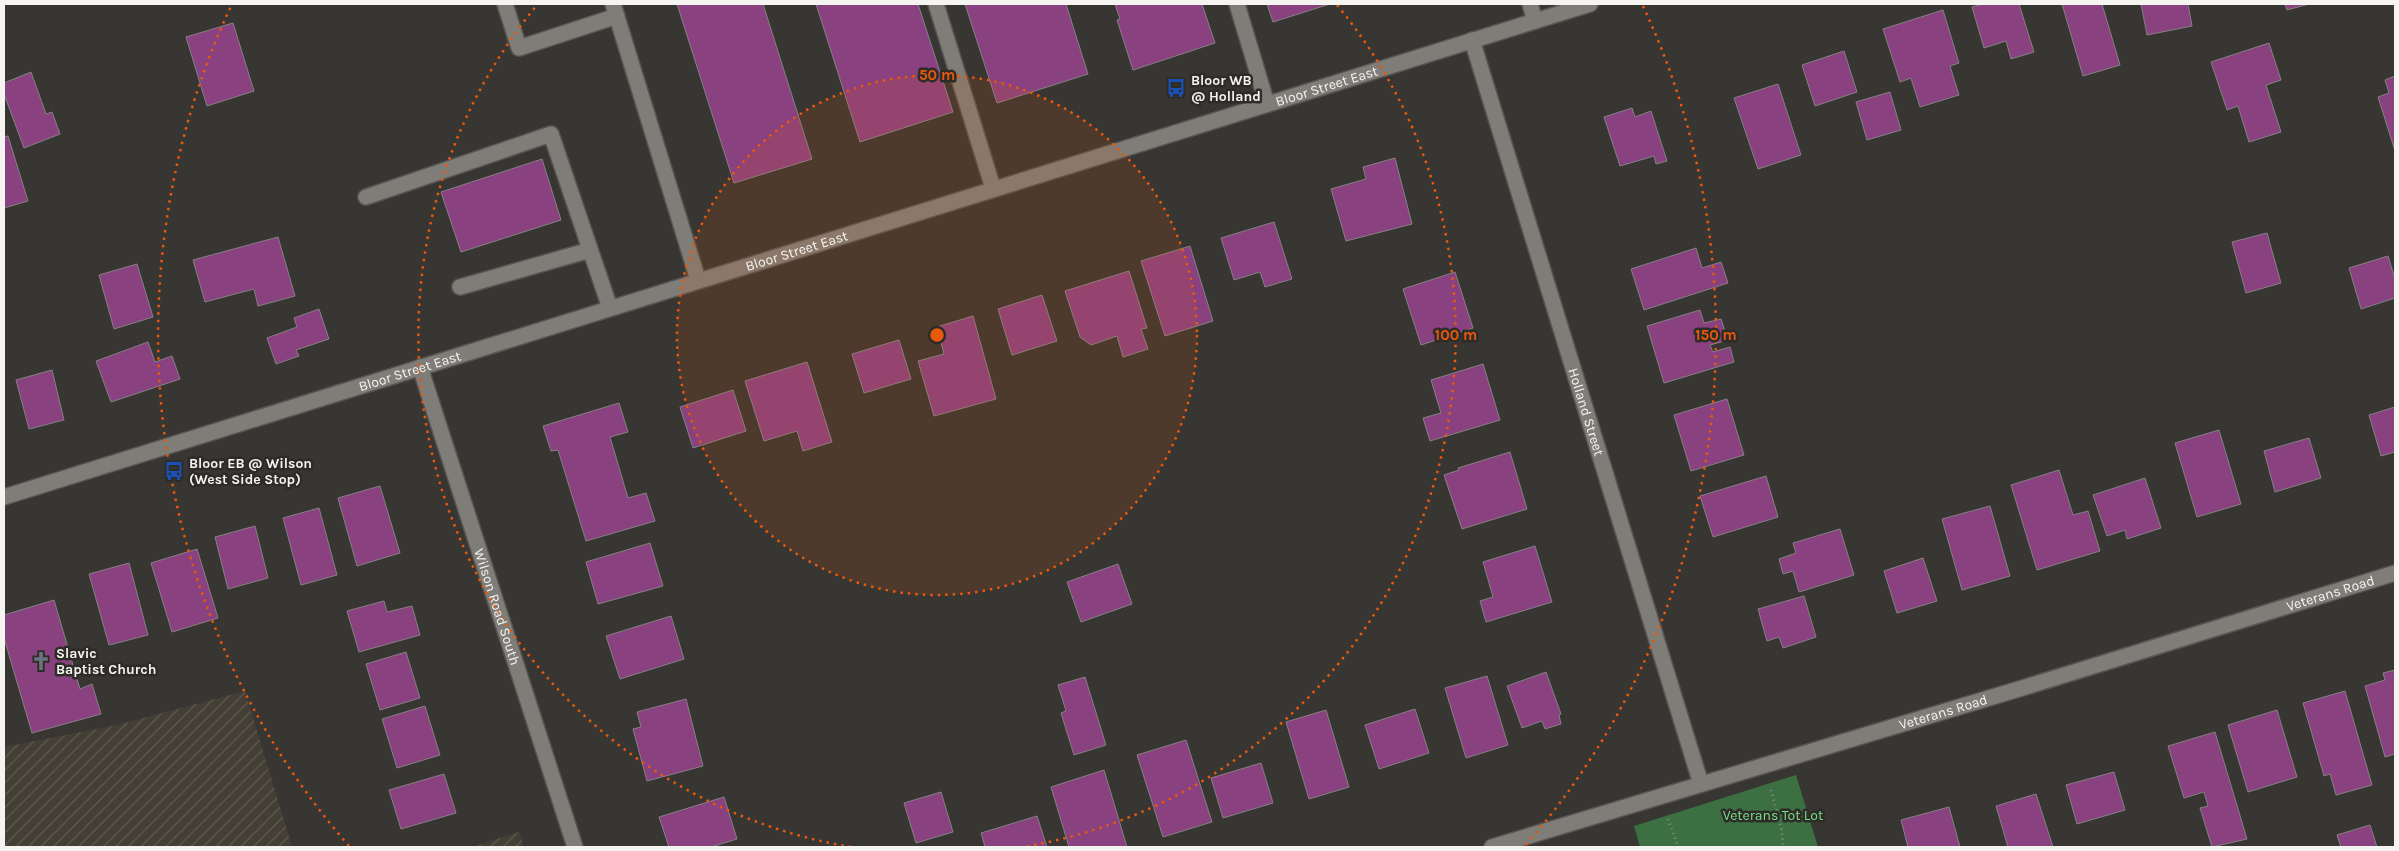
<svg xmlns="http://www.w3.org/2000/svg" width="2399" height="851" font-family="Karla,sans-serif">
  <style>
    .industrial { fill: url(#industrial-furrows) }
    .green { fill: #3c6f42 }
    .building { fill: #8a417f; stroke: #858184 }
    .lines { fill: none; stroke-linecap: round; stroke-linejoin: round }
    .lane-casing { stroke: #575552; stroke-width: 18 }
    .street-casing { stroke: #575552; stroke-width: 18 }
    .secondary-casing { stroke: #575552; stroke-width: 18 }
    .path { stroke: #8c8a87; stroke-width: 3; stroke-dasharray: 1 4; stroke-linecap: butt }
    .lane { stroke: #7f7d78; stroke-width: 15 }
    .street { stroke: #7f7d78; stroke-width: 15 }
    .secondary { stroke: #7f7d78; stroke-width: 15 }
    .ring { fill: none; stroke: #e8590c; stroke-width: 2.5; stroke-dasharray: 2.5 5 }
    .labels { text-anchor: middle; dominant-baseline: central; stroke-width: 5; stroke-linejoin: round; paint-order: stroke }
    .poi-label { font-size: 14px; font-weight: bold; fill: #f5f4f1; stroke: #2e2c28; text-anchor: start }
    .street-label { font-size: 14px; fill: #f5f4f1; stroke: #2e2c28 }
    .park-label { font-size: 14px; fill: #78df86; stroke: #2e2c28 }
    .centre { fill: #e8590c; stroke: #2e2c28; stroke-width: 2.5 }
    .ring-label { font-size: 15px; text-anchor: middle; font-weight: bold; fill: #e8590c; stroke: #2e2c28; stroke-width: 5; stroke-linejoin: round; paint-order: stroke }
  </style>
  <defs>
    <pattern id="industrial-furrows" width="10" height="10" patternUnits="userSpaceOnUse" patternTransform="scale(1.25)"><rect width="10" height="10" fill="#433f35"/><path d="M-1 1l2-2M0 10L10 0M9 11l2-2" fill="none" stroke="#5f5b53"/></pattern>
  </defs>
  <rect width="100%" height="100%" fill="#383632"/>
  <path class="industrial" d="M245 691 292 847H4V747L117 725Z
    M519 832 524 847H472Z"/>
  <path class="green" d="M1796 775 1818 847H1640L1634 826Z"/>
  <path class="building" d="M677 4H763L812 159 734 183Z
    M816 4H918L953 112 860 142Z
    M965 4H1066L1088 74 997 103Z
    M1115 4H1202L1215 43 1133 70 1117 20 1120 19Z
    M1267 4H1330L1273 22Z
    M1984 4H2019L2034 52 2011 59 2006 41 1984 48 1972 7Z
    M2062 4H2102L2120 65 2083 76Z
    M2141 4H2188L2192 26 2147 35Z
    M2285 4H2309L2287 10Z
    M1943 10 1959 63 1950 66 1959 95 1920 107 1911 78 1900 82 1883 29Z
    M233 23 254 91 207 106 186 37Z
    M2269 43 2281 80 2266 85 2281 132 2249 142 2238 106 2227 110 2211 62Z
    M1844 51 1857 92 1815 106 1802 65Z
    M31 72 46 114 52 112 60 134 24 148 4 94V83Z
    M2395 76V151L2378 97 2389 93 2385 80Z
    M1778 84 1801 155 1758 169 1734 98Z
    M1890 92 1901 130 1867 140 1856 102Z
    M1632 108 1635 117 1651 111 1667 161 1656 164 1654 156 1620 166 1604 117Z
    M8 136 28 201 4 208V137Z
    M1395 158 1412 224 1346 241 1331 189 1366 179 1363 167Z
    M542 159 561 220 461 252 441 192Z
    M1274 222 1292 279 1265 287 1260 272 1234 280 1221 238Z
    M2267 233 2281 283 2246 293 2232 242Z
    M278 237 295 296 258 306 254 289 205 302 193 260Z
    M1190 246 1213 321 1165 336 1141 261Z
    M1696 248 1702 268 1721 262 1728 283 1644 310 1631 269Z
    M2388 256 2395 279V298L2361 309 2349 268Z
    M137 264 153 317 114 329 99 275Z
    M1129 271 1147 328 1141 329 1148 349 1123 357 1117 336 1091 345 1080 337 1065 291Z
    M1455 272 1473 328 1421 345 1403 289Z
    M1042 295 1057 341 1012 355 998 309Z
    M319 309 329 339 296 350 299 356 276 364 267 338 297 327 294 318Z
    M1700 310 1704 323 1721 319 1728 340 1710 345 1713 352 1730 347 1734 362 1664 383 1647 326Z
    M973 316 996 399 934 416 918 361 944 354 937 327Z
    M899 340 911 379 864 393 852 354Z
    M148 342 155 362 172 356 180 379 111 402 96 361Z
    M807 362 832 442 803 451 797 431 764 441 745 381Z
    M1483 364 1500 420 1430 441 1423 418 1441 413 1431 380Z
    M52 370 64 420 29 429 16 380Z
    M733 390 746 431 693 448 680 407Z
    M1727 399 1744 455 1691 471 1674 415Z
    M619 403 628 432 610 437 628 498 646 493 655 521 586 541 558 450 551 451 543 426Z
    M2395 407V452L2381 456 2369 415Z
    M2219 430 2241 504 2197 517 2175 443Z
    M2309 438 2321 478 2275 492 2264 451Z
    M1510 452 1527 509 1462 529 1444 475 1459 470 1458 468Z
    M2059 470 2073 515 2088 511 2100 551 2037 570 2011 485Z
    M1766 476 1778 517 1713 537 1700 496Z
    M2145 478 2161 528 2127 539 2125 530 2107 536 2093 495Z
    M380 486 400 553 357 566 338 498Z
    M1990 506 2010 576 1962 590 1942 519Z
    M319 508 337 575 301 585 283 518Z
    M255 526 268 578 228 589 215 537Z
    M1840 529 1854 575 1799 592 1793 571 1783 574 1779 559 1796 553 1793 543Z
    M650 543 663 586 598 604 586 562Z
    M1535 546 1552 602 1486 622 1480 601 1493 597 1483 562Z
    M197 549 218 618 172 632 151 563Z
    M1923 558 1937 601 1897 613 1884 571Z
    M129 563 148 635 109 645 89 574Z
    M1118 564 1132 604 1081 622 1067 582Z
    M1804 596 1816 637 1783 648 1779 637 1767 641 1758 609Z
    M54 600 80 689 92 684 101 714 32 733 4 638V615Z
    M384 601 387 612 412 606 420 635 359 652 347 611Z
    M671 616 684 659 620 679 606 636Z
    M406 652 420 698 380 710 366 664Z
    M2395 670V754L2385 757 2365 686 2385 680 2383 673Z
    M1546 672 1561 714 1559 715 1561 724 1545 729 1542 721 1522 728 1507 686Z
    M1487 676 1508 745 1466 758 1445 688Z
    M1085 677 1106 745 1074 755 1061 713 1066 711 1058 685Z
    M2345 691 2372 785 2336 795 2330 774 2324 776 2303 703Z
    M686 699 703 766 647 781 633 729 641 727 637 712Z
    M425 706 440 755 397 768 382 719Z
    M1415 709 1429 753 1379 769 1365 725Z
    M1326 710 1349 787 1309 799 1286 722Z
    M2277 710 2297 777 2248 792 2228 725Z
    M2215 732 2247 839 2212 847 2200 808 2208 806 2204 792 2184 798 2168 746Z
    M1186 740 1212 822 1163 837 1137 755Z
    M1261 763 1273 803 1223 818 1211 778Z
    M1104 770 1127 847H1069L1051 787Z
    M2114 772 2125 810 2077 824 2066 785Z
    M444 774 456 813 401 829 389 790Z
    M941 792 953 832 916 843 904 803Z
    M2036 794 2053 847H2008L1996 806Z
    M724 797 737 839 711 847H669L659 817Z
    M1949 807 1960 847H1908L1901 820Z
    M1037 816 1047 847H985L981 833Z
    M2370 825 2377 847H2341L2337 835Z"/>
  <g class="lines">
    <g class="lane-casing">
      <path id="lane" d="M505 4 519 48 617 16
        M613 4 698 280
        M936 4 993 188
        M1237 4 1267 104
        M1530 4 1535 21
        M366 197 551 134 610 308
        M460 287 590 250"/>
    </g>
    <g class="street-casing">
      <g id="street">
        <path id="s1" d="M1472 40 1701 784"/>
        <path id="s2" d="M1492 847 2019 689 2395 573"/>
      </g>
    </g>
    <g class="secondary-casing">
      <g id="secondary">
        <path id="s3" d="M420 367 575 847"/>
        <path id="s4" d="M4 497 1590 4"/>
      </g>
    </g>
    <path class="path" d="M1771 790 1782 831 1783 847
      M1668 819 1678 847"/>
    <use href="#lane" class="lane"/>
    <use href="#street" class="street"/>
    <use href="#secondary" class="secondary"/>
  </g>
  <circle cx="937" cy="335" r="260" fill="#e8590c" fill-opacity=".12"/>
  <g class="ring">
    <circle cx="937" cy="335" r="260"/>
    <path d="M851 847A519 519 0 0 1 537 5M1337 5A519 519 0 0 1 1023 847"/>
    <path d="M349 846A779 779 0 0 1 231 6M1643 6A779 779 0 0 1 1525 846"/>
  </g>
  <defs>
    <g id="bus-bare" transform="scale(1.5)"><path d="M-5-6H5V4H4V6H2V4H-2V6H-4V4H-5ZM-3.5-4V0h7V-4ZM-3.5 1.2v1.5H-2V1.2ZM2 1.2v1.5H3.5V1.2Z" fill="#1a4fb4" stroke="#2e2c28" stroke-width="2.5" paint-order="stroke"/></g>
    <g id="church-bare" transform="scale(1.5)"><path d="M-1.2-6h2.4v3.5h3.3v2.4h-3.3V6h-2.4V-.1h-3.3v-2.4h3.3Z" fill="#6b7280" stroke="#2e2c28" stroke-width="2.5" paint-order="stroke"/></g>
  </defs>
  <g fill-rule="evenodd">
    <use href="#bus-bare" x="1176" y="88"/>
    <use href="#bus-bare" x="174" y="471"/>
    <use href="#church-bare" x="41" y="661"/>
  </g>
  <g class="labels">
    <g class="poi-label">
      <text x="1191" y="80">Bloor WB<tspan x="1191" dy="16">@ Holland</tspan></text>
      <text x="189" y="463">Bloor EB @ Wilson<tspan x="189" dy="16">(West Side Stop)</tspan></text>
      <text x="56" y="653">Slavic<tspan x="56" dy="16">Baptist Church</tspan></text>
    </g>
    <g class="street-label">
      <text stroke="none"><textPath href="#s4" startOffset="1385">Bloor Street East</textPath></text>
      <text stroke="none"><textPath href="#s4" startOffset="830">Bloor Street East</textPath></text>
      <text stroke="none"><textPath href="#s4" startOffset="425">Bloor Street East</textPath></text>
      <text stroke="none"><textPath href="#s1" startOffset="389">Holland Street</textPath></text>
      <text stroke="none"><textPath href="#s2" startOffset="876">Veterans Road</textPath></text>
      <text stroke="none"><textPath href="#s3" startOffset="252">Wilson Road South</textPath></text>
      <text stroke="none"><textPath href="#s2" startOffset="471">Veterans Road</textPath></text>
    </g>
    <g class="park-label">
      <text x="1773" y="815">Veterans Tot Lot</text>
    </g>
  </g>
  <circle cx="937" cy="335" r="8" class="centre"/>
  <g class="ring-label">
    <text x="937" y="80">50 m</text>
    <text x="1456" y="340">100 m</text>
    <text x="1716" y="340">150 m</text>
  </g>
  <rect width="2399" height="851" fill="none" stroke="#f5f4f1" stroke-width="10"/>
</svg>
